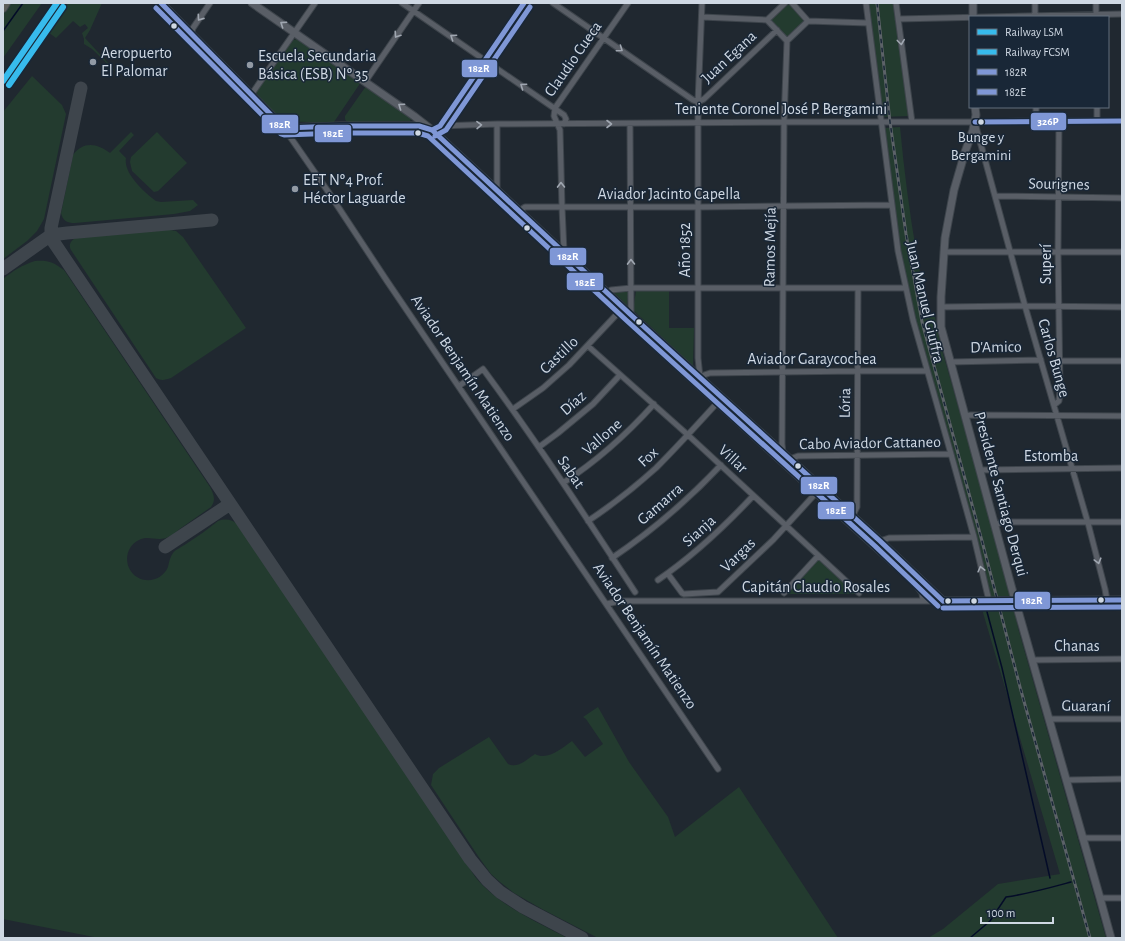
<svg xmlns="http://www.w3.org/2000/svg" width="1125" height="941" font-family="'Alegreya Sans',sans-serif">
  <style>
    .green { fill: #233b2f }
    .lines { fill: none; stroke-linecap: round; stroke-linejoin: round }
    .stream { stroke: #040c28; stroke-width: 1.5 }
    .taxiway { stroke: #3e454c; stroke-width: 13 }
    .street-casing { stroke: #3e454c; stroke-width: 7 }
    .secondary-casing { stroke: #3e454c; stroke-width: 9 }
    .primary-casing { stroke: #3e454c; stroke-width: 10 }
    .street { stroke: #595e66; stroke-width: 5 }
    .secondary { stroke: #595e66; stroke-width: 7 }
    .primary { stroke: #5d5f5b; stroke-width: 8 }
    .rail-casing { stroke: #5c6268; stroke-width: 3 }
    .rail { stroke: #192737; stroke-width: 1.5; stroke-dasharray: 4.5; stroke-linecap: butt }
    .bus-1-casing { stroke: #192737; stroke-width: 8 }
    .bus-2-casing { stroke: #192737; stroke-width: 8 }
    .bus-3-casing { stroke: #192737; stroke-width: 8 }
    .bus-1 { stroke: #7f97d6; stroke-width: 5 }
    .bus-2 { stroke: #7f97d6; stroke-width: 5 }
    .bus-3 { stroke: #7f97d6; stroke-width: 5 }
    .rail-1-casing { stroke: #192737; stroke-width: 9 }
    .rail-2-casing { stroke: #192737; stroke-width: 9 }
    .rail-1 { stroke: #37bbed; stroke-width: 6 }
    .rail-2 { stroke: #37bbed; stroke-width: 6 }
    .oneway { stroke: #a0a7b1 }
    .bus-dot { fill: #cfd8e3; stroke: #192737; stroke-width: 1.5 }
    .poi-dot { fill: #929aa4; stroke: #192737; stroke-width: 1.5 }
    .labels { text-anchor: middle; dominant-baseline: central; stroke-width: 3; stroke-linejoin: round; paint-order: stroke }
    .bus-label { font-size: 15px; fill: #cfd8e3; stroke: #192737 }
    .poi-label { font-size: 16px; fill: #cfd8e3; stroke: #192737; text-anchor: start }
    .street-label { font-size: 16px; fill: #cfd8e3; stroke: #192737 }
    .line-badge { stroke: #192737; stroke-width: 1.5 }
    .badge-label { font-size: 11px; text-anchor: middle; font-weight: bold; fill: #fff }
  </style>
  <rect width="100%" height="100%" fill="#202830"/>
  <path class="green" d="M9 3H42L3 58V12Z
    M66 3H102L90 30 85 38 119 75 92 49 84 44V39L82 33 88 28 85 24 80 27 73 21 56 38 44 29Z
    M866 3H896L908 116 882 117Z
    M789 4 804 21 787 37 771 20Z
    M298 39 360 81 359 85 334 122 332 123 282 121 257 94V91L293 40Z
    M32 76 62 105 66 114 44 219 37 231 27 241 3 259V112Z
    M368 87 412 118 410 121 349 122C345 121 345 120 345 116L364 89 365 88Z
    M900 127C906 191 915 254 929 316L935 317 940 343 1013 598 992 599 974 537 905 288 884 128Z
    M131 132 134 135 119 151 126 158C123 173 144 192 156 201L161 202 193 200 198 205 190 211 174 214 75 223C67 223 63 221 61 213L73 155C83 141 97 143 110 153Z
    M157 132 187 163 158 191 154 192 132 171 130 162 131 157Z
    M165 229 176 231 183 237 246 328 171 378C165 380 161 381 156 378L71 250C68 245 71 240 76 238Z
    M35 261C48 260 53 262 64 270L210 487C214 495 216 500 211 507 201 514 191 521 181 528 177 531 173 535 168 537 159 542 148 535 139 540 124 547 123 568 137 577 148 584 163 579 168 567 169 562 170 557 173 553 176 549 182 547 186 544 197 537 208 529 218 521 226 518 233 520 239 525L476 878C500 906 535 921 567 938H99L3 919V279C13 271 22 265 35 261Z
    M629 291 627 305 613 292Z
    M636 291H669V328H694L693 366 633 310Z
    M819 560 822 562 857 594H787L816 561Z
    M1013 604 1018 628 1106 938H928L943 929 998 884 1060 874 981 606Z
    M598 707 629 762 668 817 675 837 739 787 838 938H598L542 909 514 893 500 882 491 874 478 856 431 785 433 774 439 768 489 737 508 764C518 769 527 759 535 754 548 761 562 748 572 741L585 757 603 744 586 719 583 717Z"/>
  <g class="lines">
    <path class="stream" d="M3 31 23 3
      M986 608 1002 668 1050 878
      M970 938 990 921 1006 897C1028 894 1049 888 1071 882"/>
    <path class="taxiway" d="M81 88 51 228V235L53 241 470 859 487 880 500 892 523 907 582 938
      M3 269 51 235 67 233 212 220
      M165 547 230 504"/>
    <g class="street-casing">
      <path id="street" d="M402 3 564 115 566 119 564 124
        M553 3 693 100 698 102 704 99 777 30
        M785 3 767 20 787 41
        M866 3 898 251 913 320 951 454 974 537 989 601
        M896 3 912 122
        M1035 3V17
        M1096 3V16
        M702 17 767 20
        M898 19 1122 14
        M808 21 868 23
        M191 34 193 28 210 3
        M787 41 808 21 792 3
        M365 82 419 3
        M251 95 315 3
        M1036 107V121
        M1097 107V121
        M975 123 1025 306 1088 523 1105 589 1107 600
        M497 124V190
        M630 124 631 315
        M440 126 497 124 784 122H975L1036 121H1122
        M284 128 327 190 387 281 718 769
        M432 130 440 126 524 3
        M995 196 1122 198
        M519 211 525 207H699L892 205
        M564 252 562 207 560 130 554 116 555 108 628 3
        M944 252H1122
        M609 294 611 290 631 288H905
        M941 307 1025 306 1122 307
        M618 313 915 584 922 593 923 601
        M588 346 688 435 859 593
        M1059 361H1122
        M950 362 1041 360
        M700 377 698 358V102L702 3
        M703 380 704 375 710 373 858 371H927
        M459 386 483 369C537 442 586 517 635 592
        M1054 405 1059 401 1060 391 1058 252 1059 121
        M513 409 543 388 569 365 618 313 621 311
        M965 416 971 415 1122 416
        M539 447 558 433 593 404 620 375
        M783 453 782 444 784 122 787 41
        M790 459 798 456 951 454
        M980 470 1122 468
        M563 483C597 461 627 434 654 404
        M852 517 857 507 858 288
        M588 521C612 505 635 487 656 468 677 447 697 425 717 403
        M995 525 1002 522H1122
        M880 541 889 538 974 537
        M612 558C652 531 688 500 721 465
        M668 574 682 593 684 594 718 592 773 540 816 493
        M658 580C693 556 724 527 753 496
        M784 593 818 556
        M607 604 619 601H943
        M1032 660 1122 659
        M1049 719H1122
        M1067 780 1122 779
        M1082 838H1122
        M1100 898H1122"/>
    </g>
    <g class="secondary-casing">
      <path id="secondary" d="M161 3 284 128 340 126H419L428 129
        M252 3 414 116 432 130 631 315 880 541 943 601 1122 600
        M973 3V17
        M975 107 976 115 973 130 965 152 954 190 945 238 941 297V327L1015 600 1100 898 1111 938"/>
    </g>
    <g class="primary-casing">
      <path id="primary" d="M3 8 6 3"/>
    </g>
    <use href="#street" class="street"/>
    <use href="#secondary" class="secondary"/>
    <use href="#primary" class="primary"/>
    <g class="rail-casing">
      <path id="rail" d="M877 3 890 122 906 234 922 322 982 541 1020 687 1090 938"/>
    </g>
    <use href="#rail" class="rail"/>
    <g class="bus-1-casing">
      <path id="bus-1" d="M161 3 284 128 340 126H419L432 130 631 315 880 541 943 601
        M432 130 440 126 524 3
        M943 601 1122 600"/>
    </g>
    <g class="bus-2-casing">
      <path id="bus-2" d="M156 8 281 134 284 135 340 133H418L428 136 626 320 875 546 938 606
        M435 136 446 130 530 7
        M943 608 1122 607"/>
    </g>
    <g class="bus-3-casing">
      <path id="bus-3" d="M975 122 1122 121"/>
    </g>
    <use href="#bus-1" class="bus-1"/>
    <use href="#bus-2" class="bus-2"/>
    <use href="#bus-3" class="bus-3"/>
    <g class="rail-1-casing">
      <path id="rail-1" d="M3 81 57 3"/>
    </g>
    <g class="rail-2-casing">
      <path id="rail-2" d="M9 85 63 7"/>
    </g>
    <use href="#rail-1" class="rail-1"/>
    <use href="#rail-2" class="rail-2"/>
  </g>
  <defs><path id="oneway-chevron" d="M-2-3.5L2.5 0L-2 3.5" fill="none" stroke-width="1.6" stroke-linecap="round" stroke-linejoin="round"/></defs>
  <g class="oneway">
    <use href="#oneway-chevron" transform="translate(200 18) rotate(125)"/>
    <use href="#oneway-chevron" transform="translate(283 24) rotate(-146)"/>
    <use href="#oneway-chevron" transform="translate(397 35) rotate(124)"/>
    <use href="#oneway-chevron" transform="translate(453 37) rotate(-146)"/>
    <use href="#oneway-chevron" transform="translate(901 42) rotate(83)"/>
    <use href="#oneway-chevron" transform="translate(620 49) rotate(35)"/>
    <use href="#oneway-chevron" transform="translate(523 86) rotate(-145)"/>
    <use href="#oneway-chevron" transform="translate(401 106) rotate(-145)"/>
    <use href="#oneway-chevron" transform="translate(609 124)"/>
    <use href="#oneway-chevron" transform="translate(479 125) rotate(-1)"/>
    <use href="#oneway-chevron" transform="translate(561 185) rotate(-91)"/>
    <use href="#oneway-chevron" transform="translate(631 262) rotate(-91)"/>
    <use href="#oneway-chevron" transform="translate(1098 561) rotate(75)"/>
    <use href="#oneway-chevron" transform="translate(981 569) rotate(-104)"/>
  </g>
  <g class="bus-dot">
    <circle cx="174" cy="26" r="3.5"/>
    <circle cx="981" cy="122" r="3.5"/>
    <circle cx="418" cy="133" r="3.5"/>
    <circle cx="527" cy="228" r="3.5"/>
    <circle cx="639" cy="322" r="3.5"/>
    <circle cx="798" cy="466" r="3.5"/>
    <circle cx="1101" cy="600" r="3.5"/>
    <circle cx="948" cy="601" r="3.5"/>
    <circle cx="974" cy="601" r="3.5"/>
  </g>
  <g class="poi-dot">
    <circle cx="93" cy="62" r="4"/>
    <circle cx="250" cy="65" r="4"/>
    <circle cx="295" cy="189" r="4"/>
  </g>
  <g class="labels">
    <g class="bus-label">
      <text x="981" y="137">Bunge y<tspan x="981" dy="18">Bergamini</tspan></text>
    </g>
    <g class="poi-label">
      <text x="101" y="53">Aeropuerto<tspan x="101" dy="18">El Palomar</tspan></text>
      <text x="258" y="56">Escuela Secundaria<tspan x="258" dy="18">Básica (ESB) Nº 35</tspan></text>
      <text x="303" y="180">EET Nº4 Prof.<tspan x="303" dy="18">Héctor Laguarde</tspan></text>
    </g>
    <g class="street-label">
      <text transform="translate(729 57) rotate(-43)">Juan Egana</text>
      <text transform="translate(573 59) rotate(-55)">Claudio Cueca</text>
      <text x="781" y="109">Teniente Coronel José P. Bergamini</text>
      <text transform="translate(1059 184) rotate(1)">Sourignes</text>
      <text x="669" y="194">Aviador Jacinto Capella</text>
      <text transform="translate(770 247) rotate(-89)">Ramos Mejía</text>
      <text transform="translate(685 250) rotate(-90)">Año 1852</text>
      <text transform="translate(1046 264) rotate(-90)">Superí</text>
      <text transform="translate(925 302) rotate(77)">Juan Manuel Giuffra</text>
      <text transform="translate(996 347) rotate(-1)">D'Amico</text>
      <text transform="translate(559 355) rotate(-44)">Castillo</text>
      <text transform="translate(1054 358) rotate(74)">Carlos Bunge</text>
      <text x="812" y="359">Aviador Garaycochea</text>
      <text transform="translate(463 368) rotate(56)">Aviador Benjamín Matienzo</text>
      <text transform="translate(573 403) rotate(-41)">Díaz</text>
      <text transform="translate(845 403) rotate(-89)">Lória</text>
      <text transform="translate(602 437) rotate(-41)">Vallone</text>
      <text transform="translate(870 443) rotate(-1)">Cabo Aviador Cattaneo</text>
      <text x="1051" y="456">Estomba</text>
      <text transform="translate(648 457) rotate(-43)">Fox</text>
      <text transform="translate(733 459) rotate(43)">Villar</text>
      <text transform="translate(571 472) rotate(56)">Sabat</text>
      <text transform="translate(1001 494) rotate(75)">Presidente Santiago Derqui</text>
      <text transform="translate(660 504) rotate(-41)">Gamarra</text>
      <text transform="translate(699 531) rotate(-42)">Sianja</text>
      <text transform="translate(738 555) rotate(-44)">Vargas</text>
      <text x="816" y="587">Capitán Claudio Rosales</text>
      <text transform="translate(645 636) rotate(56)">Aviador Benjamín Matienzo</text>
      <text x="1077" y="646">Chanas</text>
      <text transform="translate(1086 706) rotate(1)">Guaraní</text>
    </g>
  </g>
  <g class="line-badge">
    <rect x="461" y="59" width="37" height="19" rx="4" fill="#7f97d6"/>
    <rect x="1030" y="112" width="37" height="19" rx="4" fill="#7f97d6"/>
    <rect x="261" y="114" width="38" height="20" rx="4" fill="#7f97d6"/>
    <rect x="314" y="124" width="38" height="19" rx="4" fill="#7f97d6"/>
    <rect x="549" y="247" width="38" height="19" rx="4" fill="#7f97d6"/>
    <rect x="566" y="272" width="38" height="19" rx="4" fill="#7f97d6"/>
    <rect x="800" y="476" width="38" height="19" rx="4" fill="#7f97d6"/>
    <rect x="817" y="501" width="38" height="19" rx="4" fill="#7f97d6"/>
    <rect x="1014" y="591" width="37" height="19" rx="4" fill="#7f97d6"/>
  </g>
  <g class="badge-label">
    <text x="479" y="72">182R</text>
    <text x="1048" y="125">326P</text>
    <text x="280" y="128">182R</text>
    <text x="333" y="137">182E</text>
    <text x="568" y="260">182R</text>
    <text x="585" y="286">182E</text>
    <text x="819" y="489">182R</text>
    <text x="836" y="514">182E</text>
    <text x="1032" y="604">182R</text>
  </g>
  <rect width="1125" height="941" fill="none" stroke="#cfd8e3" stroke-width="8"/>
  <rect x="969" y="16" width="140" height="92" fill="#192737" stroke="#626e7c"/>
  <rect x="977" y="29" width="20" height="6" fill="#37bbed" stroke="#626e7c"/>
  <text x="1005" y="36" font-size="12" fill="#cfd8e3">Railway LSM</text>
  <rect x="977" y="49" width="20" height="6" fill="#37bbed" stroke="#626e7c"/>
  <text x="1005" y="56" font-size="12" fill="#cfd8e3">Railway FCSM</text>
  <rect x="977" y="69" width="20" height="6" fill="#7f97d6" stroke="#626e7c"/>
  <text x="1005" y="76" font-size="12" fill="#cfd8e3">182R</text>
  <rect x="977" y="89" width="20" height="6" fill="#7f97d6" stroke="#626e7c"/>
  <text x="1005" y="96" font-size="12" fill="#cfd8e3">182E</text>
  <path d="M981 917v6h72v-6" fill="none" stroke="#cfd8e3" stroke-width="2"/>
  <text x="987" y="917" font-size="12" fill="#cfd8e3" stroke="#192737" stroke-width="3" paint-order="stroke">100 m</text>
</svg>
